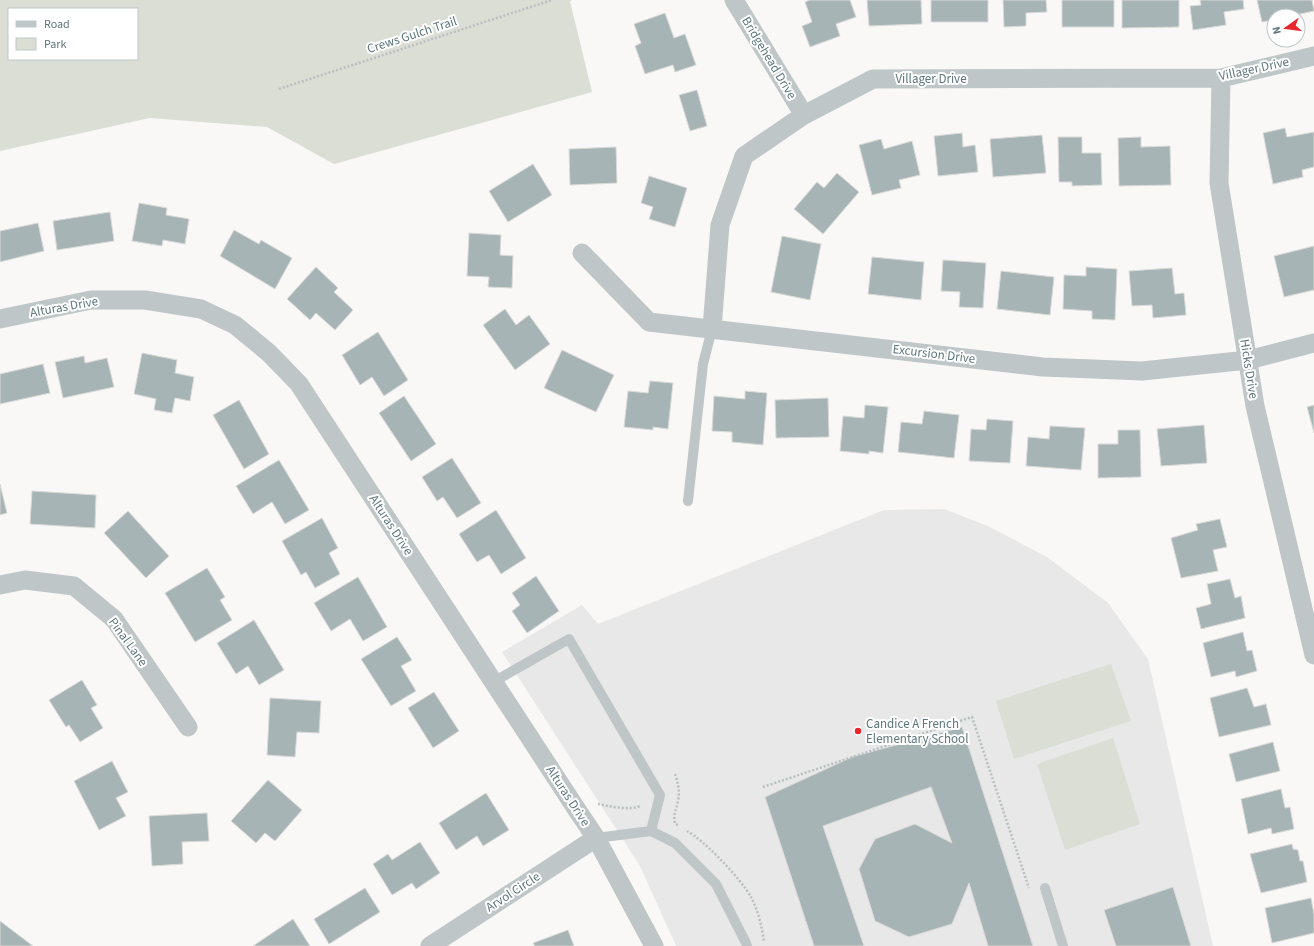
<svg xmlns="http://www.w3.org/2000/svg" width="1314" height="946" font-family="'Source Sans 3',sans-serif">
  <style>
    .built { fill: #e7e8e7 }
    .green { fill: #daded5; fill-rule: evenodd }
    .building { fill: #a6b4b6; stroke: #dbdad8 }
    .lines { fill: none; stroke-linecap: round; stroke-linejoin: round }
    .path { stroke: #b9bfc0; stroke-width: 2.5; stroke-dasharray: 2 2; stroke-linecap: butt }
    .service { stroke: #bfc6c8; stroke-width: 10 }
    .minor { stroke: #bfc6c8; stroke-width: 19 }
    .poi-dot { fill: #e9262b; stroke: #fff; stroke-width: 1.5 }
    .labels { text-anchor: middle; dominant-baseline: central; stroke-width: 4; stroke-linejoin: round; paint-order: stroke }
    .street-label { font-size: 13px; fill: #5e777c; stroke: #fff }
    .poi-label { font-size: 13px; fill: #5e777c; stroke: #fff; text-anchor: start }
  </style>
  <rect width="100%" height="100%" fill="#f9f8f6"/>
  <path class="built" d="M944 509 988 526 1047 557 1108 603 1148 659 1213 946H676L640 866 502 652 582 605 598 624 884 510Z"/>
  <path class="green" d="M0 0H572L570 1 592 92 334 164 267 127 150 118 0 151ZM9 9H137V59H9Z
    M1111 664 1131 721 1014 759 996 701Z
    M1113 738 1140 824 1065 850 1037 764Z"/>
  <path class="building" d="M810 0H850L856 17 836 24 840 36 810 47 802 26 812 22 805 2Z
    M867 0H921L922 24 869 26Z
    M931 0H988V22H931Z
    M1003 0H1046L1047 12 1026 13V26L1004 27Z
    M1062 0H1114V27H1062Z
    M1122 0H1179V27L1122 28Z
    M1200 0H1243L1244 9 1224 12 1226 25 1193 30 1190 6 1201 5Z
    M1257 0H1312L1314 11 1291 16H1274V20L1262 22Z
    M665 13 674 38 685 34 696 65 675 72 673 65 645 74 635 46 641 43 634 24Z
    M697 90 707 126 690 131 679 95Z
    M1285 128 1287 137 1314 132V167L1302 170 1303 177 1273 184 1263 133Z
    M962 133 963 147 975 145 978 172 938 176 934 136Z
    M1042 135 1046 173 993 177 990 139Z
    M1058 137H1082V153H1101L1102 185 1072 186V182H1059Z
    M1141 137V147L1170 146 1171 185 1119 186 1118 138Z
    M881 139 884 149 912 141 920 175 899 180 901 188 872 195 859 145Z
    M616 147 617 183 570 185 569 149Z
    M533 164 552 195 508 222 489 191Z
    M837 173 859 192 823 234 794 209 817 182 824 188Z
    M649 176 687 188 675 227 649 219 653 207 641 203Z
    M139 203 167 208 166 215 189 219 185 244 163 240 162 246 132 241Z
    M110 212 114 241 57 250 53 221Z
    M38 223 44 251 0 262V231Z
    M234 230 259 244 261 240 292 258 275 289 220 256Z
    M469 233 501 235 500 255 513 256 512 288 488 287 489 277 467 276Z
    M782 236 821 244 810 300 771 292Z
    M1314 246V290L1284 297 1274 256Z
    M872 257 924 262 921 300 868 294Z
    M943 260 986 263 983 308 959 307 960 292 941 291Z
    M316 267 338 288 334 292 353 310 335 330 316 313 310 320 287 299Z
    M1086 267 1117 269 1115 320 1092 319V311L1063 309 1064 275 1086 276Z
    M1172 268 1175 294 1184 293 1186 315 1153 318 1152 305 1132 306 1129 271Z
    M1001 271 1054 277 1050 315 997 309Z
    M505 309 516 325 529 315 550 344 515 370 483 325Z
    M378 332 408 380 384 396 372 377 360 385 342 355Z
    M562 350 614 375 596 412 544 388Z
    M142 353 177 360 175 373 194 377 190 401 175 398 172 413 154 410 156 399 134 394Z
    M84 356 85 363 107 358 114 387 63 398 55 362Z
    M43 364 50 393 0 404V374Z
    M650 381 673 383 668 429 653 427V430L624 427 628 391 648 393Z
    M745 391 767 393 763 445 732 442V432L712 431 714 396 745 399Z
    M404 396 436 444 411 461 379 413Z
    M828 398 829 437 776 438 775 400Z
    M239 400 269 454 244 469 213 415Z
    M865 405 888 407 883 453 869 451V454L840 451 843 416 864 418Z
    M1314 405V433L1307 407Z
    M924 411 959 415 954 458 898 452 901 422 922 424Z
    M987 419 1013 421 1010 463 969 461 971 429 986 430Z
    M1204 425 1207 463 1161 466 1157 429Z
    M1050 426 1085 428 1081 470 1026 466 1028 437 1049 439Z
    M1118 430H1140L1141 477 1098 478V444H1118Z
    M452 458 481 503 457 518 443 497 437 501 422 477Z
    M279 460 309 510 285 524 272 502 253 514 236 486Z
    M0 484 7 513 0 515Z
    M32 491 96 495 95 528 30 524Z
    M496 510 526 558 501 574 489 555 477 562 459 534Z
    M128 511 169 556 146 578 104 533Z
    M322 518 338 548 329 553 340 574 315 588 306 572 301 575 282 541Z
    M1220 519 1227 547 1213 550 1218 571 1181 578 1171 538 1198 530 1196 524Z
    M207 568 225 597 220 600 232 620 195 642 165 593Z
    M536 576 559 611 527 633 512 611 520 605 512 593Z
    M358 577 387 627 363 641 350 619 331 631 314 603Z
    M1230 579 1235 598 1241 596 1245 618 1201 629 1196 608 1211 604 1207 584Z
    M254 620 284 670 259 685 248 666 236 674 217 643Z
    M1243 632 1247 651 1252 650 1257 671 1236 677 1235 671 1211 677 1203 643Z
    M397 637 412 660 401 666 416 691 391 706 361 659Z
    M82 680 97 705 91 708 103 728 80 742 69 725 66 727 49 700Z
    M1247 688 1254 707 1266 704 1271 725 1219 737 1210 698Z
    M434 692 459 731 433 748 408 708Z
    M270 698 321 701 319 733 297 732 295 757 267 755Z
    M962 727 1033 946H988L969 883 952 924 909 937 875 921 859 869 875 839 915 824 952 843 931 787 823 826 864 946H814L765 797 852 757Z
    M1273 742 1280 771 1236 782 1229 754Z
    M112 761 128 792 116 798 126 816 99 830 74 781Z
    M268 780 302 810 275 841 265 833 256 843 231 821Z
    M1281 789 1285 808 1290 807 1294 829 1272 834 1271 828 1248 834 1241 799Z
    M486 793 509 830 483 846 477 836 456 850 439 823Z
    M207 813 209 841 182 842 183 864 152 866 149 816Z
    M420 842 440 873 416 889 412 883 392 895 373 864 388 854 392 860Z
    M1292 844 1293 849 1298 850 1300 861H1303L1307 882 1261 893 1250 854Z
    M1173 887 1191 946H1116L1104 910Z
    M365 888 380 912 329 944 314 919Z
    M1311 898 1314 914V933L1272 943 1265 908Z
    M293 919 310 946H253Z
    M0 921 33 946H0Z
    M568 930 574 946H535L533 943Z"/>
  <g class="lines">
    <path class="path" d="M279 89 552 0
      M675 774C678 783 680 791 678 801 676 812 673 811 675 824L678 825
      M763 787 972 717 1029 888
      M598 804C608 806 630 811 640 806
      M687 831C705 841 741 879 751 897 758 910 762 927 764 942"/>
    <path class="service" d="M688 501 703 364 712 329
      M493 682 569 639 660 795 651 831
      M596 838 651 831 675 843 716 884 746 943 747 946
      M1045 888 1063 946"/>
    <path class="minor" d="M734 0 804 115
      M1221 78 1219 183 1255 406 1314 655
      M582 253 649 322 1043 367 1142 371 1248 360 1314 343
      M0 319 91 300H145L201 309 235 325 269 353 299 384 579 813 596 838 654 946
      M712 329 720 225 744 156 804 115 873 79 1221 78 1314 56
      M0 585 25 580 74 586 114 619 188 727
      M430 946 596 838"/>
  </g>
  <circle class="poi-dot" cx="858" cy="731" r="4"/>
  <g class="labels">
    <g class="street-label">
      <text transform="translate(412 35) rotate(-18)">Crews Gulch Trail</text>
      <text transform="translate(769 58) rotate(59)">Bridgehead Drive</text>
      <text transform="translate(1254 69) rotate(-12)">Villager Drive</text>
      <text x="931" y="79">Villager Drive</text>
      <text transform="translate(64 307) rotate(-10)">Alturas Drive</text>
      <text transform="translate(934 354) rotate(7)">Excursion Drive</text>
      <text transform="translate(1249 369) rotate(81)">Hicks Drive</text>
      <text transform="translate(391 525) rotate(57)">Alturas Drive</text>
      <text transform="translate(128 642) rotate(54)">Pinal Lane</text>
      <text transform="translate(568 796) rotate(57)">Alturas Drive</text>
      <text transform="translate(513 892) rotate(-33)">Arvol Circle</text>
    </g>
    <g class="poi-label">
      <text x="866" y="724">Candice A French<tspan x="866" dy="15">Elementary School</tspan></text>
    </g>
  </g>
  <rect x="8" y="8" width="130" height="52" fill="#ffffff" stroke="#bfc9cb"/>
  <rect x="16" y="21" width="20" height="6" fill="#bfc6c8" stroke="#bfc9cb"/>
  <text x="44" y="28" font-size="12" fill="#5e777c">Road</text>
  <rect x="16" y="38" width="20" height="12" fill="#daded5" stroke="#bfc9cb"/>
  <text x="44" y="48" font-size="12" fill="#5e777c">Park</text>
  <g transform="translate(1286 28) rotate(256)"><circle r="19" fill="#ffffff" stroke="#bfc9cb"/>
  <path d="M0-3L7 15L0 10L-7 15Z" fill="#e9262b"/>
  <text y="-6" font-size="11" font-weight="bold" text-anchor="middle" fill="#5e777c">N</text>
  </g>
</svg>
